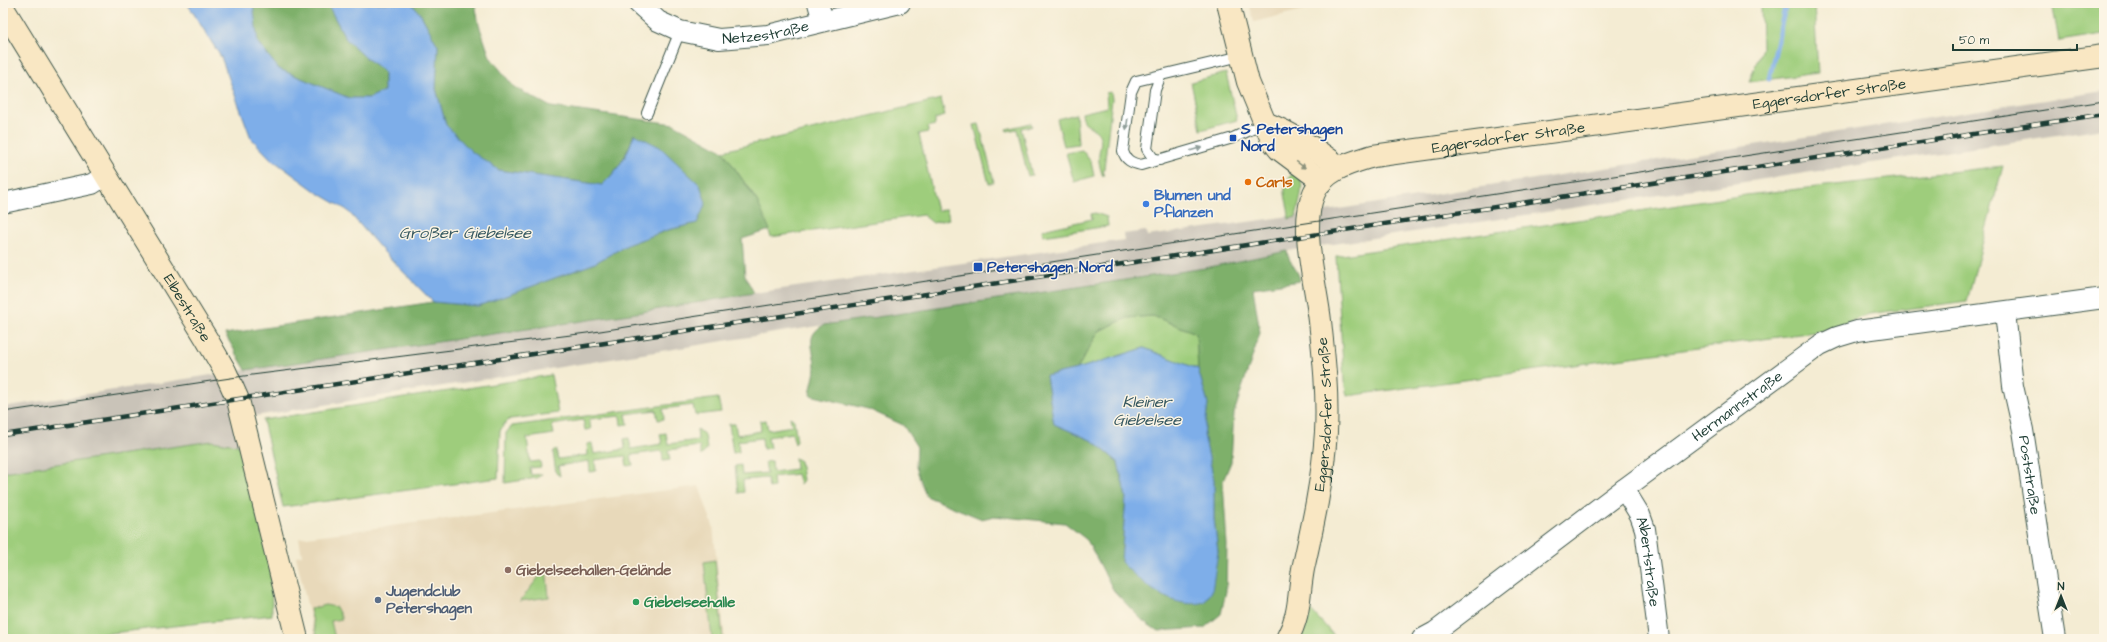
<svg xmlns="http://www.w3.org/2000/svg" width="2107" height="642" font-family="'Architects Daughter',sans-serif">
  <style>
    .built { fill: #e8d9ba }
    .industrial { fill: #c9c3b8 }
    .green { fill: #9ecd7b; stroke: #5e8558 }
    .forest { fill: #7eb06b; stroke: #4e7650; fill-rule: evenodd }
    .water { fill: #7eaee9; stroke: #4e768e }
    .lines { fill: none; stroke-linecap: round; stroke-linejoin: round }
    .stream { stroke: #7eaee9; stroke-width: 5 }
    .lane-casing { stroke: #3f574c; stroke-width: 12 }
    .street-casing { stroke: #3f574c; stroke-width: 22 }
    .secondary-casing { stroke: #3f574c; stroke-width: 24 }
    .lane { stroke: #fff; stroke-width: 10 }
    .street { stroke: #fff; stroke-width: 20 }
    .secondary { stroke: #f9e7c3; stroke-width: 22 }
    .tram { stroke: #1f3d34; stroke-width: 1 }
    .rail-casing { stroke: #1f3d34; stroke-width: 4.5 }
    .rail { stroke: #fcf5e5; stroke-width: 3; stroke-dasharray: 9; stroke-linecap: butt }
    .oneway { fill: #8f9e9a }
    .oneway2 { fill: #8c927c }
    .transit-dot { fill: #1a4fb4; stroke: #fcf5e5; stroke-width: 1.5 }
    .food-dot { fill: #e8710a; stroke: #fcf5e5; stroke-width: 1.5 }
    .shop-dot { fill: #3f7fe0; stroke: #fcf5e5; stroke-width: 1.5 }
    .education-dot { fill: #8d6e63; stroke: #fcf5e5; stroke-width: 1.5 }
    .service-dot { fill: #5c6f8a; stroke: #fcf5e5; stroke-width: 1.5 }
    .leisure-dot { fill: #2e9e5b; stroke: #fcf5e5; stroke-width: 1.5 }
    .labels { text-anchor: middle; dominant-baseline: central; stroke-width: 3; stroke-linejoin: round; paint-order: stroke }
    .street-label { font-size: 15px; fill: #1f3d34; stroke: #fcf5e5 }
    .transit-label { font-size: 15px; font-weight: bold; fill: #164399; stroke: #fcf5e5; text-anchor: start }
    .food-label { font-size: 15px; font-weight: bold; fill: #c56008; stroke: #fcf5e5; text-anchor: start }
    .shop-label { font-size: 15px; font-weight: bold; fill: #366cbe; stroke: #fcf5e5; text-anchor: start }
    .education-label { font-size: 15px; font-weight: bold; fill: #785e54; stroke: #fcf5e5; text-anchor: start }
    .service-label { font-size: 15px; font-weight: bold; fill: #4e5e75; stroke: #fcf5e5; text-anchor: start }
    .leisure-label { font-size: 15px; font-weight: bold; fill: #27864d; stroke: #fcf5e5; text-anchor: start }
    .water-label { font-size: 16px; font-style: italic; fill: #375961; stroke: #fcf5e5 }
  </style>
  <rect width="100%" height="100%" fill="#fcf5e5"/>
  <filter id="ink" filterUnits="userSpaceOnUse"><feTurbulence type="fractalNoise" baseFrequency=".025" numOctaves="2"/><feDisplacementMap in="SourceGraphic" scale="8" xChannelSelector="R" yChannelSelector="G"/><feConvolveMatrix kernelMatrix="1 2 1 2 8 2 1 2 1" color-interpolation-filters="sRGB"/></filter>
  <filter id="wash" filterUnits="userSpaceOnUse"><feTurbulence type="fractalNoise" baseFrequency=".012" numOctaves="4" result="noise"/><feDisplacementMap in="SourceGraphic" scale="16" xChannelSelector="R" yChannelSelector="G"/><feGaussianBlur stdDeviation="0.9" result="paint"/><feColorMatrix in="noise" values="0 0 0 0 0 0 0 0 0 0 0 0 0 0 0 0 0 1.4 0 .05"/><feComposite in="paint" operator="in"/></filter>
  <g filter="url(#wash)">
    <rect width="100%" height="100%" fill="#f4ecd3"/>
    <path class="built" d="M1249 3H1331L1254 22Z
      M699 486 713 526 725 639H315L296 556 302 555 299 538Z"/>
    <path class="industrial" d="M2104 91V128L1287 251 1205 268 824 325 236 419 242 446 3 472V407L315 359 630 314 754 293 1124 240 1123 234 1146 231 1147 236 1326 211Z"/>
    <path class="green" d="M1761 3H1814L1818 73 1749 82 1762 48Z
      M2052 3H2104V34L2059 41Z
      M1226 73 1237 120 1201 130 1191 82Z
      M1111 92 1112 99 1103 177C1101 171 1098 162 1099 155 1099 149 1102 143 1100 137 1097 126 1083 129 1082 113L1107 107 1106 93Z
      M941 99 945 116 935 119V125L928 127V132L919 134 937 211 947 209 949 219 933 223 923 215 771 237 757 201 723 151Z
      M1076 114 1078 144 1064 146 1057 119Z
      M1031 123 1032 126 1021 128 1032 175 1028 176 1017 129 1007 131 1006 129Z
      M979 124 994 182 989 184 974 125Z
      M1082 150 1091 162 1094 176 1074 182 1066 153Z
      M2003 166 1967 301 1869 314 1829 330 1347 396 1344 382 1336 256 1746 195Z
      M1296 169C1307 182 1299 202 1296 217L1289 219C1288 194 1277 191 1296 169Z
      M1095 213 1107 217 1108 226 1043 236 1042 230 1092 219 1091 214Z
      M1153 316 1196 333 1198 369 1144 348 1077 369 1099 331 1127 318Z
      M551 375 558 413 510 419 504 424 500 431 498 478 283 507 263 420Z
      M718 398 721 412 695 415 693 405 663 409 664 419 658 420 656 410 626 414 628 424 621 425 620 416 589 419 591 429 585 430 583 420 552 425 554 434 527 438 530 462 540 461 541 467 530 468 531 475 542 474 537 478 505 483 506 433 512 426Z
      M790 417 794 420 797 441 795 444 792 433 768 437 770 448 763 449 762 438 738 441 739 452 733 453 729 424H735L737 435 761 431 760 421 766 420 768 430 792 426Z
      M697 429 705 435 707 449 701 456 699 446 668 450 670 460 663 461 662 451 631 455 633 465 627 466 625 456 595 460 596 471 590 472 589 461 558 466 560 476 556 473 553 452 556 449 558 459 588 455 587 444 592 443 594 454 625 449 624 439 629 438 631 449 662 444 660 434 666 433 668 444 698 440Z
      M212 441 242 446 271 559 272 615 58 639H3V472Z
      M795 458 800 461 803 480 800 484 797 474 773 477 774 487 769 488 767 478 743 480 744 492 738 493 735 466 741 465 742 475 767 473 765 462 772 461 773 472 796 469Z
      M715 560 723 639H712L704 562Z
      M546 568 549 597 520 601Z
      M325 605 336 607 342 619 331 621 335 639H317L310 609Z
      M1309 608 1337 639H1300Z"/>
    <path class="forest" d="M253 3H327L346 39 364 56 384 72V91L369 98H349L279 69 257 43Z
      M411 3H475L479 25 490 57 514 87 551 107 674 124 723 151 757 201 770 230 742 239 745 276 754 293 630 314 246 370 225 334 433 302 478 306 593 264 629 244 668 230 697 223 700 185 634 134C627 155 618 170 602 185L499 170 472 153 446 125 436 88 438 46 421 15Z
      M1287 251C1288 263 1299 269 1300 281L1253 288 1260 333 1234 413 1231 462 1223 481 1227 545 1226 591 1221 614 1204 628 1158 631 1143 621 1114 591 1087 540 1065 523 994 516 982 519 926 496 916 467 917 447 903 425 868 409 810 395C811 386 815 376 815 367 815 349 803 336 824 325L1205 268ZM1153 316 1196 333 1198 369 1208 404 1204 435 1214 480V519L1218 552 1121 562 1126 497 1118 462 1093 441 1054 424 1046 376 1077 369 1099 331 1127 318Z"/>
    <path class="water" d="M187 3H253L258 43 279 69 349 98H369L384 91V72L364 56 346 39 327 3H411L421 15 438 46 436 89 446 125 472 152 499 170 602 185C618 170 628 155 634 134L660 147 700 185 706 203 697 223 668 230 629 244 593 264 478 306 433 302 383 251 347 210 318 193 270 158 251 138 221 57Z
      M1144 348 1198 369 1208 404 1204 435 1214 480V519L1218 552 1212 591 1205 602C1172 611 1142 583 1121 562L1126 497 1118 462 1093 441 1054 424 1046 376 1077 369Z"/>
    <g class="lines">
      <path class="stream" d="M1769 79 1786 3"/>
    </g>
  </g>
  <g filter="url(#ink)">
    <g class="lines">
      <g class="lane-casing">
        <path id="lane" d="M1241 56 1136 81 1131 92 1123 151C1125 160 1132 163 1141 165L1233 138 1265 123
          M647 113 680 31
          M1160 160 1153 158 1147 149 1155 90 1161 75"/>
      </g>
      <g class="street-casing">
        <g id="street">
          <path id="s1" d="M638 3 658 21 680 31 719 39 768 35 900 3"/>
          <path d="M818 3 823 21"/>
          <path d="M3 203 92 184 106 175"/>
          <path id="s2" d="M2005 312 2013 386 2023 430 2055 639"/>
          <path id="s3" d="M1624 489 1640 515 1645 529 1659 639"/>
          <path id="s4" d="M1422 639 1435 632 1624 489 1820 345 1837 337 1857 331 2104 298"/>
        </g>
      </g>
      <g class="secondary-casing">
        <g id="secondary">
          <path d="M1228 3 1248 82 1272 140 1279 149 1322 181"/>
          <path id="s5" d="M3 8 206 338 225 371 238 400 297 639"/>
          <path d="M1265 123C1292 133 1316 149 1339 167"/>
          <path id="s6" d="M1287 639C1301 613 1298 596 1303 569 1313 524 1323 479 1326 432 1328 395 1324 358 1320 321 1316 284 1299 227 1314 193 1324 169 1351 163 1373 156L2104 56"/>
        </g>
      </g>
      <use href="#lane" class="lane"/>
      <use href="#street" class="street"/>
      <use href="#secondary" class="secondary"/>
      <path class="tram" d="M3 412 244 376 587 333 2104 101"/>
      <g class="rail-casing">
        <path id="rail" d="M3 435 2104 114"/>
      </g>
      <use href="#rail" class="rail"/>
    </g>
    <defs><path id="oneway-solid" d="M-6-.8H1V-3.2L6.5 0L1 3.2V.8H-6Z"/></defs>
    <g class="oneway">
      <use href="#oneway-solid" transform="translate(1127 124) rotate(98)"/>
      <use href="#oneway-solid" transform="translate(1196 149) rotate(-17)"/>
    </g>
    <use class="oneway2" href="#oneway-solid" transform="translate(1301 165) rotate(36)"/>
  </g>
  <g class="transit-dot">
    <rect x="1229" y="134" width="8" height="8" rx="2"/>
    <rect x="973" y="262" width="10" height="10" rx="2"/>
  </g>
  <circle class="food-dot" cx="1248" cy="182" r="4"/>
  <circle class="shop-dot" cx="1146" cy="204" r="4"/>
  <circle class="education-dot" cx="508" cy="570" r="4"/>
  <circle class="service-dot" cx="378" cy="600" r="4"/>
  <circle class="leisure-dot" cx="636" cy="602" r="4"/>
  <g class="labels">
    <g class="street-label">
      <text stroke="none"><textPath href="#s1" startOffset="138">Netzestraße</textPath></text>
      <text stroke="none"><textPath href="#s6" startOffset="985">Eggersdorfer Straße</textPath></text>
      <text stroke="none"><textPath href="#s6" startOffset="661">Eggersdorfer Straße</textPath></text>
      <text stroke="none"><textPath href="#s5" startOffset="352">Elbestraße</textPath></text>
      <text stroke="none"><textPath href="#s4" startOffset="392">Hermannstraße</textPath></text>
      <text stroke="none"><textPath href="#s6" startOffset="229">Eggersdorfer Straße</textPath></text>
      <text stroke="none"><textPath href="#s2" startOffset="165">Poststraße</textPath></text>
      <text stroke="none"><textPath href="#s3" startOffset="78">Albertstraße</textPath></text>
    </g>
    <g class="transit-label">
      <text x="1241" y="129">S Petershagen<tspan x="1241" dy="17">Nord</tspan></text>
      <text x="987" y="267">Petershagen Nord</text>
    </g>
    <g class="food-label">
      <text x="1256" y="182">Carls</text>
    </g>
    <g class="shop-label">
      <text x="1154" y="195">Blumen und<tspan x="1154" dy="17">Pflanzen</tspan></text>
    </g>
    <g class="education-label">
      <text x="516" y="570">Giebelseehallen-Gelände</text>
    </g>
    <g class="service-label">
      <text x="386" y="591">Jugendclub<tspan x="386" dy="17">Petershagen</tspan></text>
    </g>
    <g class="leisure-label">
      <text x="644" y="602">Giebelseehalle</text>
    </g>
    <g class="water-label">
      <text x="465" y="233">Großer Giebelsee</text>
      <text x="1147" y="402">Kleiner<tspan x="1147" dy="18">Giebelsee</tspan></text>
    </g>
  </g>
  <rect width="2107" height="642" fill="none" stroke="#fcf5e5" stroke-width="16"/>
  <g transform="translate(2061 596)" stroke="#fcf5e5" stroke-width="3" paint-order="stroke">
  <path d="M0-3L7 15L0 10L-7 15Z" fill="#1f3d34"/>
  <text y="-6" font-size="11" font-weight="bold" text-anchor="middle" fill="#1f3d34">N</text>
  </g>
  <path d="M1953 44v6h124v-6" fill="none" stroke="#1f3d34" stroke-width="2"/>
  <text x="1959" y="44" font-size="12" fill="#1f3d34" stroke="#fcf5e5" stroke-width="3" paint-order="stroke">50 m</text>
</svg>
